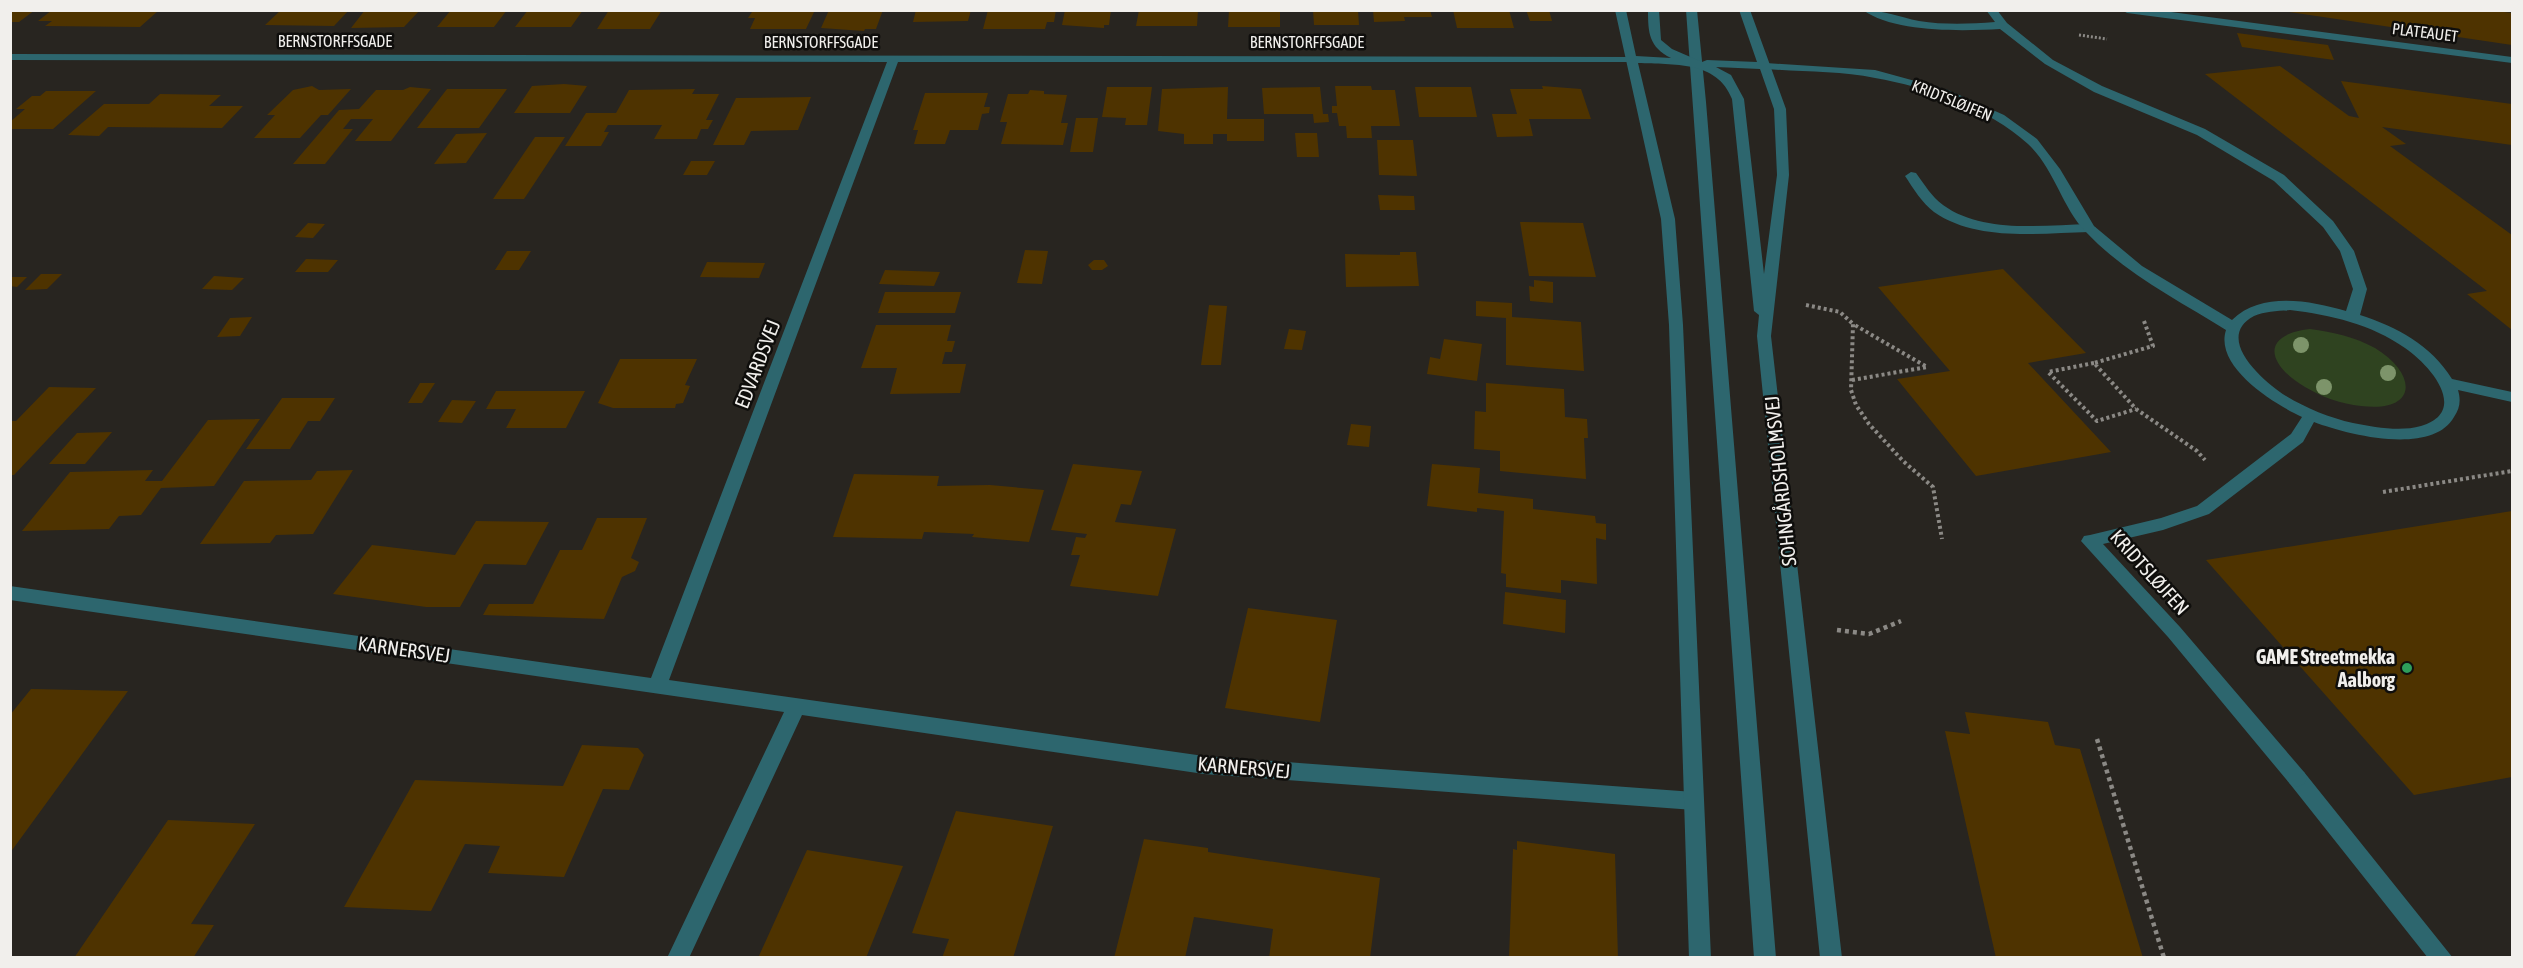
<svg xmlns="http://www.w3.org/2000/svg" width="2523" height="968" font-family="'Asap Condensed',sans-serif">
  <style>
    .green { fill: #2f4320 }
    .building { fill: #4e3300 }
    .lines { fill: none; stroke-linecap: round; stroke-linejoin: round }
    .path-far2 { stroke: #8b8985; stroke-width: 3; stroke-dasharray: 2 2; stroke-linecap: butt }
    .path-far1 { stroke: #8b8985; stroke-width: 4; stroke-dasharray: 3 3; stroke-linecap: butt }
    .path { stroke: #8b8985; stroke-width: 4.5; stroke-dasharray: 4 4; stroke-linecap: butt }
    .service { fill: #2d666e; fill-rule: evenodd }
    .minor { fill: #2d666e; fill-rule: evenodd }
    .tertiary { fill: #2d666e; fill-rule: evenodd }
    .tree { fill: #7d946a }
    .leisure-dot { fill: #2e9e5b; stroke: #0f0e0c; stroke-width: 2 }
    .labels { text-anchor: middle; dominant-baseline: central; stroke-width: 5; stroke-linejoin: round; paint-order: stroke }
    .far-street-label { font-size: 16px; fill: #f1efec; stroke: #0f0e0c }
    .street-label { font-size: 20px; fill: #f1efec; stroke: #0f0e0c }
    .poi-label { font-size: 20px; font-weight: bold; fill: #f1efec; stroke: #0f0e0c; text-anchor: end }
  </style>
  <rect width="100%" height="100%" fill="#282520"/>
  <path class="green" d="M2310 329C2333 332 2355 337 2375 348 2418 374 2418 413 2361 406 2341 404 2322 397 2305 387 2269 366 2258 335 2310 329Z"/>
  <path class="building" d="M10 10H35L19 22H10Z
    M52 10H119L158 11 140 27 45 26 52 21H38Z
    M281 10H349L334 26 265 25Z
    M365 10H420L404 27 351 28Z
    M451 10H507L494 27H437Z
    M528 10H583L571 27H515Z
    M609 10H662L650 29H597Z
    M759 10H815L806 29H750L755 18H748L752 12Z
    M829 10H883L876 29H865L864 31 821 28Z
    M916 10H971L968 21 913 22Z
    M988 10H1056L1054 22H1047L1045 29H983Z
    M1065 10H1111L1109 25H1104V28L1062 25Z
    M1139 10H1198L1197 26H1136Z
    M1229 10H1280V27H1228Z
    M1313 10H1358L1359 25H1314Z
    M1373 10H1430L1432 17H1404L1405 21 1374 22Z
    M1453 10H1509L1514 28H1457Z
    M1526 10H1549L1552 21H1530Z
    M2276 10H2489L2512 13V45Z
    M2237 33 2328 45 2334 60 2242 47Z
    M2280 66 2349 116 2359 118 2341 81 2512 104V145L2382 127 2406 144 2390 146 2512 235V330L2467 294 2487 291 2205 74Z
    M564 84 587 86 570 113H514L532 86Z
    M312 86 319 90 351 89 328 115H321L300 138H254L275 115H267L293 90Z
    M1335 86H1371L1372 90H1395L1400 126H1371L1372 138H1347L1346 126H1339L1337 113H1332V106H1337Z
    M1542 86 1581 89 1591 119H1529L1533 136 1497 137 1492 114H1517L1510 89H1543Z
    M410 87 431 89 391 141H355L373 119H351L343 129H353L325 164H293L339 110 359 109 376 90H403Z
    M1107 87H1152L1147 125H1125L1126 118 1102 117Z
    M1228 87 1227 119H1264V141H1227V134H1213V144H1184V134L1158 131 1162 89Z
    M1320 87 1323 114H1328L1329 122 1314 123 1313 114H1264L1262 88Z
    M1415 87H1471L1477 117H1419Z
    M447 89H507L479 128H417Z
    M695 89 692 94H719L706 120H713L708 129H701L697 139H654L662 125H608L604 132H609L601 146H565L586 113H616L629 90Z
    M1030 90 1044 91V94L1067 95 1061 123H1068L1063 145 1001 144 1007 122H1000L1008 94H1028Z
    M46 91H96L53 129H10V122L25 109H16L32 96H40Z
    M925 93H988L984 107H990L989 113 982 114 978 130H950L945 144H914L918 130H913Z
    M160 94 221 95 209 106H243L222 128 108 127 99 136 68 135 104 104H149Z
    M811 97 798 130 751 131 744 145H713L736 98Z
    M1076 118H1098L1093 152H1070Z
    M487 133 466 163 434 164 456 134Z
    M1295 133H1317L1319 157H1297Z
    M535 137H565L524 199H493Z
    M1377 140H1413L1417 176 1379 175Z
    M691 161H715L707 175H683Z
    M1378 195 1414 196 1415 210H1380Z
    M1520 222 1583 223 1596 277 1529 276Z
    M308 223 325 224 313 238 295 237Z
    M1025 250 1048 251 1042 284 1017 283Z
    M507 251H531L519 270H495Z
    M1400 252H1416L1419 286 1346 287 1345 254 1400 255Z
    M306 259 338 260 328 272H295Z
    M1094 260H1104L1108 266 1102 270H1092L1088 265Z
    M707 262 765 263 759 278 700 277Z
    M2003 269 2086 353 2028 363 2111 452 1976 476 1897 379 1950 371 1878 287Z
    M885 270 940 272 934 286 879 284Z
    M41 274H62L47 289 25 290Z
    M214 276 244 278 232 290 202 289Z
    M10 277H27L17 287 10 286Z
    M1534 280 1553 282V303L1530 301 1529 286 1534 287Z
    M885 292H961L955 313H878Z
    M1476 301 1512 303V317L1581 322 1584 371 1506 365V318L1476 316Z
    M1209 305 1227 306 1221 365H1201Z
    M252 317 240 336 217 337 230 318Z
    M876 325H951L947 341H955L952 352H945L942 364H966L960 393 890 394 897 368H861Z
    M1289 329 1306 331 1302 350 1284 349Z
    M1444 339 1482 344 1477 381 1427 374 1430 357 1440 359Z
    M620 359H697L685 385 690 386 683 403 676 404 675 408H613L598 403Z
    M420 383H435L422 403H408Z
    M1486 383 1564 389 1565 417 1587 419 1588 438H1584L1586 479 1500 471V451L1474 449 1475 411 1486 412Z
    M49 387 96 388 14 475H10V421H16Z
    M496 391H585L566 428H506L516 409H486Z
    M282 398H335L320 421H308L290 449H246Z
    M452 400 476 401 462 423 438 422Z
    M260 419 214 486 161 488 141 515 119 516 109 529 22 531 70 472 153 470 145 481H162L208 420Z
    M1351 424 1371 426 1369 447 1347 445Z
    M112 432 85 464H49L77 433Z
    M1073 464 1142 471 1131 505 1121 504 1115 522 1176 529 1158 596 1070 586 1080 555H1071L1076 537 1085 538 1087 534 1051 530Z
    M1432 464 1480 468 1478 493 1533 499V509L1595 516 1596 523 1606 524V540L1596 538 1597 584 1561 580V593L1506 587V574L1501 573 1504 511 1477 508V512L1427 506Z
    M353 470 313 534 276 535 270 543 200 544 244 481 311 480 317 471Z
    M854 474 939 476 937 486 990 485 1044 490 1029 542 972 537 974 534 924 532 922 539 833 537Z
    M2512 511V777L2414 795 2206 560Z
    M597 518H647L631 558 639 562 635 571 622 577 604 619 483 615 489 604H533L560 550H582Z
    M476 521 549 522 526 565 484 564 460 607H426L333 594 372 545 455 555Z
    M1505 592 1566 600 1565 633 1503 624Z
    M1248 608 1337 620 1320 722 1225 708Z
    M31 689 128 691 10 853V715Z
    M1965 712 2048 722 2055 745 2080 749 2143 958H1996L1945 731 1970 734Z
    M582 745 638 748 644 755 629 790 603 789 564 877 488 873 500 846 465 844 431 911 344 907 415 780 563 786Z
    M956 811 1053 826 1013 958H942L949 939 912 933Z
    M168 820 255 824 191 924 214 925 193 958H74Z
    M1144 839 1208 848V852L1380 878 1370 958H1269L1273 929 1194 917 1185 958H1114Z
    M1517 841 1615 854 1618 958H1509L1513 849 1517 850Z
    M807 850 903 866 866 958H758Z"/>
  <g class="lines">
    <path class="path-far2" d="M2079 35 2107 39"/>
    <path class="path-far1" d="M1806 305 1840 312 1853 324
      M2144 321 2153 346 2094 363 2136 409 2197 451 2205 460
      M2094 363 2048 372 2097 421 2136 409
      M1852 380 1927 367 1853 324 1851 390 1856 405 1869 424 1903 461 1933 487 1942 539
      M2383 492 2512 471"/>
    <path class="path" d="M1837 630 1869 634 1901 621
      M2097 739 2164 958"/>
    <path class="service" d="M1686 10H1697L1706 102 1776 958H1754Z
      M1911 172 1916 173C1924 184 1932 197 1943 205 1983 234 2043 225 2089 224L2096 228 2089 232C2040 233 1977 242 1934 212 1922 203 1913 188 1905 176Z
      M2297 769 2304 772 2453 958H2428L2290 784 2287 778 2290 772Z"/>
    <path class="minor" d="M1863 10C1883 10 1899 17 1919 21 1944 25 1970 24 1995 22L1986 10H1997L2007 23 2053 60 2102 86 2205 129 2284 175 2333 221 2354 251 2367 289 2360 315C2397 327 2431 345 2452 379L2512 392V402L2458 390C2461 400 2460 408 2454 417 2432 456 2348 435 2314 422L2303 442 2209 514 2163 530 2103 544 2180 627 2304 772 2307 778 2304 784 2297 787 2290 784 2168 637 2081 541 2084 536 2090 535 2161 518 2197 506 2291 434 2302 417C2274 404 2214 367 2226 330 2178 300 2124 273 2085 231 2062 207 2054 168 2028 144 1989 108 1926 87 1875 78 1840 71 1802 72 1766 69L1760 66 1766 63 1875 70 1948 90 2004 115 2037 139 2060 169 2094 226 2142 266 2232 320C2262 291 2310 301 2346 311L2353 289 2340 251 2323 227 2274 181 2197 135 2094 92 2045 64 2000 29C1963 31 1894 33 1863 10ZM2290 310C2331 315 2371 324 2405 348 2430 365 2470 411 2421 426 2400 432 2374 427 2353 423 2330 418 2306 408 2286 396 2264 382 2213 338 2254 316 2265 311 2278 311 2290 310Z
      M2122 10H2156L2512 57V63L2127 13Z
      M10 54 1635 57V61L1631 62H898L669 680 1204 756 1694 792 1701 795 1704 801 1701 807 1694 810 1204 774 802 715 689 958H667L784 712 10 600V586L651 678 887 62 10 60Z"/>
    <path class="tertiary" d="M1615 10H1626L1636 56 1671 58C1649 47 1648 33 1648 10H1659L1661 40 1672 49 1702 62 1707 60 1757 62 1739 10H1750L1786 109 1789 175 1771 336 1842 958H1820L1757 336 1759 315 1754 311 1732 99C1717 60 1673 65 1638 63L1675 219 1683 325 1711 958H1689L1669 325 1661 219ZM1716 67 1760 69 1774 109 1777 175 1764 274 1744 99 1731 75Z"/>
  </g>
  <g class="tree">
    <circle cx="2301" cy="345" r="8"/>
    <circle cx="2388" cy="373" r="8"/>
    <circle cx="2324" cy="387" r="8"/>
  </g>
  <circle class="leisure-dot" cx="2407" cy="668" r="6"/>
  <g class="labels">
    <g class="far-street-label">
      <text transform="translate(2425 32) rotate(7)">PLATEAUET</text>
      <text x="335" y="41">BERNSTORFFSGADE</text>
      <text x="821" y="42">BERNSTORFFSGADE</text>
      <text x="1307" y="42">BERNSTORFFSGADE</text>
      <text transform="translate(1952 100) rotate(22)">KRIDTSLØJFEN</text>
    </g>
    <g class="street-label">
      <text transform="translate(757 364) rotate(-69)">EDVARDSVEJ</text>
      <text transform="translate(1780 481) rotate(-96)">SOHNGÅRDSHOLMSVEJ</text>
      <text transform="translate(2150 572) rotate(48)">KRIDTSLØJFEN</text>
      <text transform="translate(404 649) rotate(8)">KARNERSVEJ</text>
      <text transform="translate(1244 767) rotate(5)">KARNERSVEJ</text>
    </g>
    <g class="poi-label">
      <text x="2395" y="656">GAME Streetmekka<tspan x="2395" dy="23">Aalborg</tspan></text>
    </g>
  </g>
  <rect width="2523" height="968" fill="none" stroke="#f1efec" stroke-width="24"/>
</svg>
